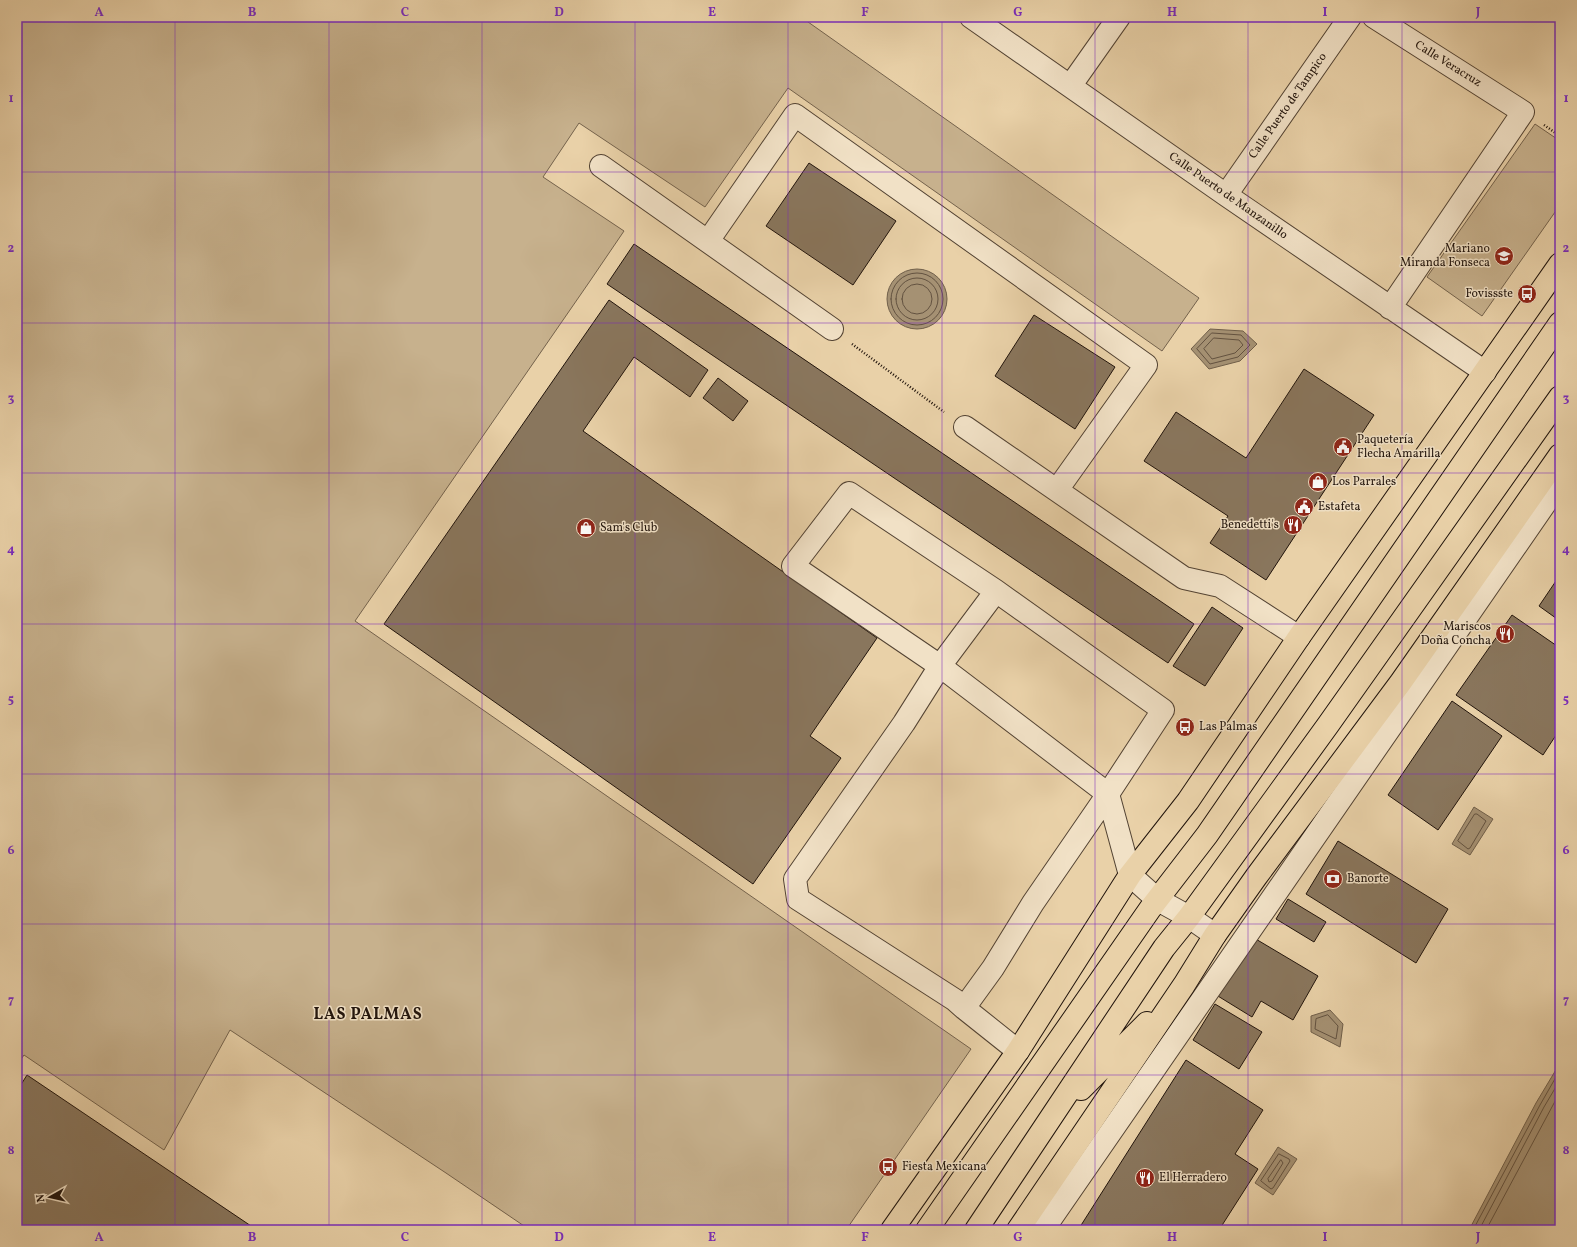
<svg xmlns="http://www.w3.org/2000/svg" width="1577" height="1247" font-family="Vollkorn,serif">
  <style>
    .green { fill: #c7b18d; stroke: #74624c }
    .water { fill: #a59173; stroke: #705f4a }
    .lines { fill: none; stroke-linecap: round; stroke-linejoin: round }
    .shore { stroke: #635240; stroke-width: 1 }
    .building { fill: #89765d; stroke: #21140c }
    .minor-casing { stroke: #534333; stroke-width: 24 }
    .major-casing { stroke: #21140c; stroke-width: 24 }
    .path { stroke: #21140c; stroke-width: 2.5; stroke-dasharray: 1 2; stroke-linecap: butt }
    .minor { stroke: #f1e1c6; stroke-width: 22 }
    .major { stroke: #e9d1a8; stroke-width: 22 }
    .grid { fill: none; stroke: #7b2cbf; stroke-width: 1; stroke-opacity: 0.55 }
    .labels { text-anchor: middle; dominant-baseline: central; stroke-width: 3; stroke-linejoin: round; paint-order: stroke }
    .street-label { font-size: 12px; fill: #21140c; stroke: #f1e1c6 }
    .poi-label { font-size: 12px; fill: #21140c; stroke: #f1e1c6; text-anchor: start }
    .district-label { font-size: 16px; font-weight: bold; letter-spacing: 1px; fill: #21140c; stroke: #f1e1c6 }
    .neatline { fill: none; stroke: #7b2cbf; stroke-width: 1.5 }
    .grid-label { font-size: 13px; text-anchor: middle; font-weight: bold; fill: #7b2cbf }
  </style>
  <rect width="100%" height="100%" fill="#e9d1a8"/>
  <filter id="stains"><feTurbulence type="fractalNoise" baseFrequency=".005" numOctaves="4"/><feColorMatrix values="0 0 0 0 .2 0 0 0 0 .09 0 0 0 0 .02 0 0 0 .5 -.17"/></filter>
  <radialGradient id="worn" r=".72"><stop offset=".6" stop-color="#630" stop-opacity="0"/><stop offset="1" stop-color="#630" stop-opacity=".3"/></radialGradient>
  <path class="green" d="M17 17H801L1199 298 1162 351 788 88 705 207 579 123 543 177 624 231 590 281 355 621 971 1049 846 1230H530L446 1173 230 1030 164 1150 24 1055 17 1065Z
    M1535 124 1560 141V205L1482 316 1427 277Z"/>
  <path class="water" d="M887 299a30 30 0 1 1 60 0a30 30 0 1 1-60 0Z
    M1210 329 1243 331 1257 344 1240 361 1209 369 1191 349Z
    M1474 807 1493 819 1470 855 1452 844Z
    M1330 1010 1343 1024 1340 1047 1311 1032V1016Z
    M1560 1063V1230H1469L1536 1103Z
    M1278 1147 1297 1159 1273 1195 1255 1183Z"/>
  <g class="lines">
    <path class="shore" d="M891 299a26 26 0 1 1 52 0a26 26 0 1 1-52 0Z
      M896 299a21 21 0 1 1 42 0a21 21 0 1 1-42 0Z
      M902 299a15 15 0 1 1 30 0a15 15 0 1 1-30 0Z
      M1212 333 1241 335 1250 345 1238 357 1210 364 1197 349Z
      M1214 338 1239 340 1243 345 1235 353 1212 359 1204 349Z
      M1475 814H1477L1486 821 1470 848 1468 849 1458 841Z
      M1328 1015 1338 1026 1336 1039 1315 1029 1316 1019Z
      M1279 1154 1289 1159 1290 1161 1273 1188 1271 1189 1261 1181Z
      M1281 1160 1283 1163 1272 1181 1269 1182 1268 1179Z
      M1473 1230 1540 1105 1560 1070
      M1479 1230 1544 1107 1560 1080
      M1486 1230 1560 1092"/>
  </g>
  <path class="building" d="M809 163 896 221 853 285 766 226Z
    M634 244 1194 624 1168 663 607 284Z
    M609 300 708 370 690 397 634 357 583 431 877 638 810 736 841 758 753 884 384 624Z
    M1034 315 1115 367 1075 429 995 376Z
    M1304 369 1374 415 1266 580 1210 543 1228 516 1144 461 1176 412 1246 458Z
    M718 378 748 401 733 421 703 398Z
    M1560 575V621L1539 606Z
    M1212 607 1243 628 1205 686 1173 666Z
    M1512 615 1560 648V729L1543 755 1456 695Z
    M1452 701 1502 736 1438 830 1388 795Z
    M1338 841 1448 909 1416 963 1306 894Z
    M1288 899 1326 922 1314 942 1276 919Z
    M1249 935 1318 976 1293 1020 1261 1001 1252 1017 1213 993Z
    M1215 1004 1262 1032 1239 1069 1193 1040Z
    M1186 1060 1263 1110 1235 1154 1258 1169 1219 1230H1078Z
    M27 1075 257 1230H17V1091Z"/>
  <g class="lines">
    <g class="minor-casing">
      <path id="minor" d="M971 17 1226 195 1485 372
        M1374 17 1523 112 1390 308
        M1071 85 1119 17
        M601 166 832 329
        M1226 195 1350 17
        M708 241 795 115 1146 365 1057 490
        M965 427 1184 578 1220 586 1299 637
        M996 591 1163 710 1108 794 1033 903 993 968 964 1008 955 1000 798 899 795 879 904 723 940 666 996 591 849 493 793 566 940 666 1108 794 1130 875 1158 900 1189 917 1215 935
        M964 1008 1018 1051
        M1043 1230 1560 482"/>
    </g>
    <g class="major-casing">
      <path id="major" d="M1081 1089 1147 1023
        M892 1230 1018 1051 1130 875 1188 801 1299 637 1560 264
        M927 1230 1150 909 1207 835 1560 323
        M976 1230 1164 948 1189 917 1328 725 1560 397
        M1018 1230 1184 985 1215 935 1256 877 1401 682 1560 455"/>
    </g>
    <path class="path" d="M1544 125 1560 136
      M852 344 944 412"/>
    <use href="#minor" class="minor"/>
    <use href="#major" class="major"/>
  </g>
  <path class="grid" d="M175 17V1230M329 17V1230M482 17V1230M635 17V1230M788 17V1230M942 17V1230M1095 17V1230M1248 17V1230M1402 17V1230M17 172H1560M17 323H1560M17 473H1560M17 624H1560M17 774H1560M17 924H1560M17 1075H1560"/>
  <defs>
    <g id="school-disc" transform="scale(1)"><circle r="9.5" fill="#8f2418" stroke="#f1e1c6"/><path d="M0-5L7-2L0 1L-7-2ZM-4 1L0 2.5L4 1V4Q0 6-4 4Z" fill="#fff"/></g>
    <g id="bus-disc" transform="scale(1)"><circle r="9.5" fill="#8f2418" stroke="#f1e1c6"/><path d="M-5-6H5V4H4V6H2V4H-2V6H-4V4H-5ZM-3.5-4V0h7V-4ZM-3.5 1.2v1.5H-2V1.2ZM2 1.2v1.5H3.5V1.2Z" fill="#fff"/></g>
    <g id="civic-disc" transform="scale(1)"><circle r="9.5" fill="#8f2418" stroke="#f1e1c6"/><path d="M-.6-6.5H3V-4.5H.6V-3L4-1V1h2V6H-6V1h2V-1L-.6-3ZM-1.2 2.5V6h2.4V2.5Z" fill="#fff"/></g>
    <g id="shop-disc" transform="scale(1)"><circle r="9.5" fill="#8f2418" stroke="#f1e1c6"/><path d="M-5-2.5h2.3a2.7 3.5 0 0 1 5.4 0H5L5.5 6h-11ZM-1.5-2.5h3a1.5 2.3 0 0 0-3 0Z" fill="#fff"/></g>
    <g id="restaurant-disc" transform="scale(1)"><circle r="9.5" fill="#8f2418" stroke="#f1e1c6"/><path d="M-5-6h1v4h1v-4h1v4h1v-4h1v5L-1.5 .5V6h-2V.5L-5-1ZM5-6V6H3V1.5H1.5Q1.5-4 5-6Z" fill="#fff"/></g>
    <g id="bank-disc" transform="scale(1)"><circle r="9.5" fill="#8f2418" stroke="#f1e1c6"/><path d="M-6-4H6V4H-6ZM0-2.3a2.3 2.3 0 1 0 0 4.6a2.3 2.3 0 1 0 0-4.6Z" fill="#fff"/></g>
  </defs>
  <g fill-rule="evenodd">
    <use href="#school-disc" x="1504" y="256"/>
    <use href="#bus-disc" x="1527" y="294"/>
    <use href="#civic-disc" x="1343" y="447"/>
    <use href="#shop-disc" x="1318" y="482"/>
    <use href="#civic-disc" x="1304" y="507"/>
    <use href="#restaurant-disc" x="1293" y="525"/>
    <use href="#shop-disc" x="586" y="528"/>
    <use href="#restaurant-disc" x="1505" y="634"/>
    <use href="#bus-disc" x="1185" y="727"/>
    <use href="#bank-disc" x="1333" y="879"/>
    <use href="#bus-disc" x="888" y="1167"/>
    <use href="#restaurant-disc" x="1145" y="1178"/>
  </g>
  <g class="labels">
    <g class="street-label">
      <text transform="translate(1448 64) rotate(32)">Calle Veracruz</text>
      <text transform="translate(1288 106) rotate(-55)">Calle Puerto de Tampico</text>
      <text transform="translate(1228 196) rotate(35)">Calle Puerto de Manzanillo</text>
    </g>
    <g class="poi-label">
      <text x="1490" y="249" text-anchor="end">Mariano<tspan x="1490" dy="14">Miranda Fonseca</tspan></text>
      <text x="1513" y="294" text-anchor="end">Fovissste</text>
      <text x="1357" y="440">Paquetería<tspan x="1357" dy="14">Flecha Amarilla</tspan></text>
      <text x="1332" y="482">Los Parrales</text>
      <text x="1318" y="507">Estafeta</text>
      <text x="1279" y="525" text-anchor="end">Benedetti's</text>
      <text x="600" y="528">Sam's Club</text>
      <text x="1491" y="627" text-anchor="end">Mariscos<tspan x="1491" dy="14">Doña Concha</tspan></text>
      <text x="1199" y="727">Las Palmas</text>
      <text x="1347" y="879">Banorte</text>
      <text x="902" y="1167">Fiesta Mexicana</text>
      <text x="1159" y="1178">El Herradero</text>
    </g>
    <g class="district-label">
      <text x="368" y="1015">LAS PALMAS</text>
    </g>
  </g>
  <rect width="1577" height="1247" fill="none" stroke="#e9d1a8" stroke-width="44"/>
  <g transform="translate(50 1197) rotate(262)" stroke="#f1e1c6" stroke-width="3" paint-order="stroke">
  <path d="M0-3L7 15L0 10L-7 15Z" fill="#21140c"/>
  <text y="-6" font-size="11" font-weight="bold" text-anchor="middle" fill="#21140c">N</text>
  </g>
  <rect x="22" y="22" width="1533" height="1203" class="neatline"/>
  <g class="grid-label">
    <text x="99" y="16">A</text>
    <text x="252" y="16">B</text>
    <text x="405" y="16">C</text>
    <text x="559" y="16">D</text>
    <text x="712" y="16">E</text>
    <text x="865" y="16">F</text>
    <text x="1018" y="16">G</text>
    <text x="1172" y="16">H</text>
    <text x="1325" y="16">I</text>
    <text x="1478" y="16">J</text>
    <text x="11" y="102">1</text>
    <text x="1566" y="102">1</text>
    <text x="11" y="252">2</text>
    <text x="1566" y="252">2</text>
    <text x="11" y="402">3</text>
    <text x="1566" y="402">3</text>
    <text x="11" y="553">4</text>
    <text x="1566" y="553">4</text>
    <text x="11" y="703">5</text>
    <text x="1566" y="703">5</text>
    <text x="11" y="854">6</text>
    <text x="1566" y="854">6</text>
    <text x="11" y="1004">7</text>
    <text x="1566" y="1004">7</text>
    <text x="11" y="1154">8</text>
    <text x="1566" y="1154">8</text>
    <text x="99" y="1241">A</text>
    <text x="252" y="1241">B</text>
    <text x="405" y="1241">C</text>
    <text x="559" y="1241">D</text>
    <text x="712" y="1241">E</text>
    <text x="865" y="1241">F</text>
    <text x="1018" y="1241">G</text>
    <text x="1172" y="1241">H</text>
    <text x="1325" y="1241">I</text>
    <text x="1478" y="1241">J</text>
  </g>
  <rect width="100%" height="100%" filter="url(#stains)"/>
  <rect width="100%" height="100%" fill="url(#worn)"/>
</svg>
